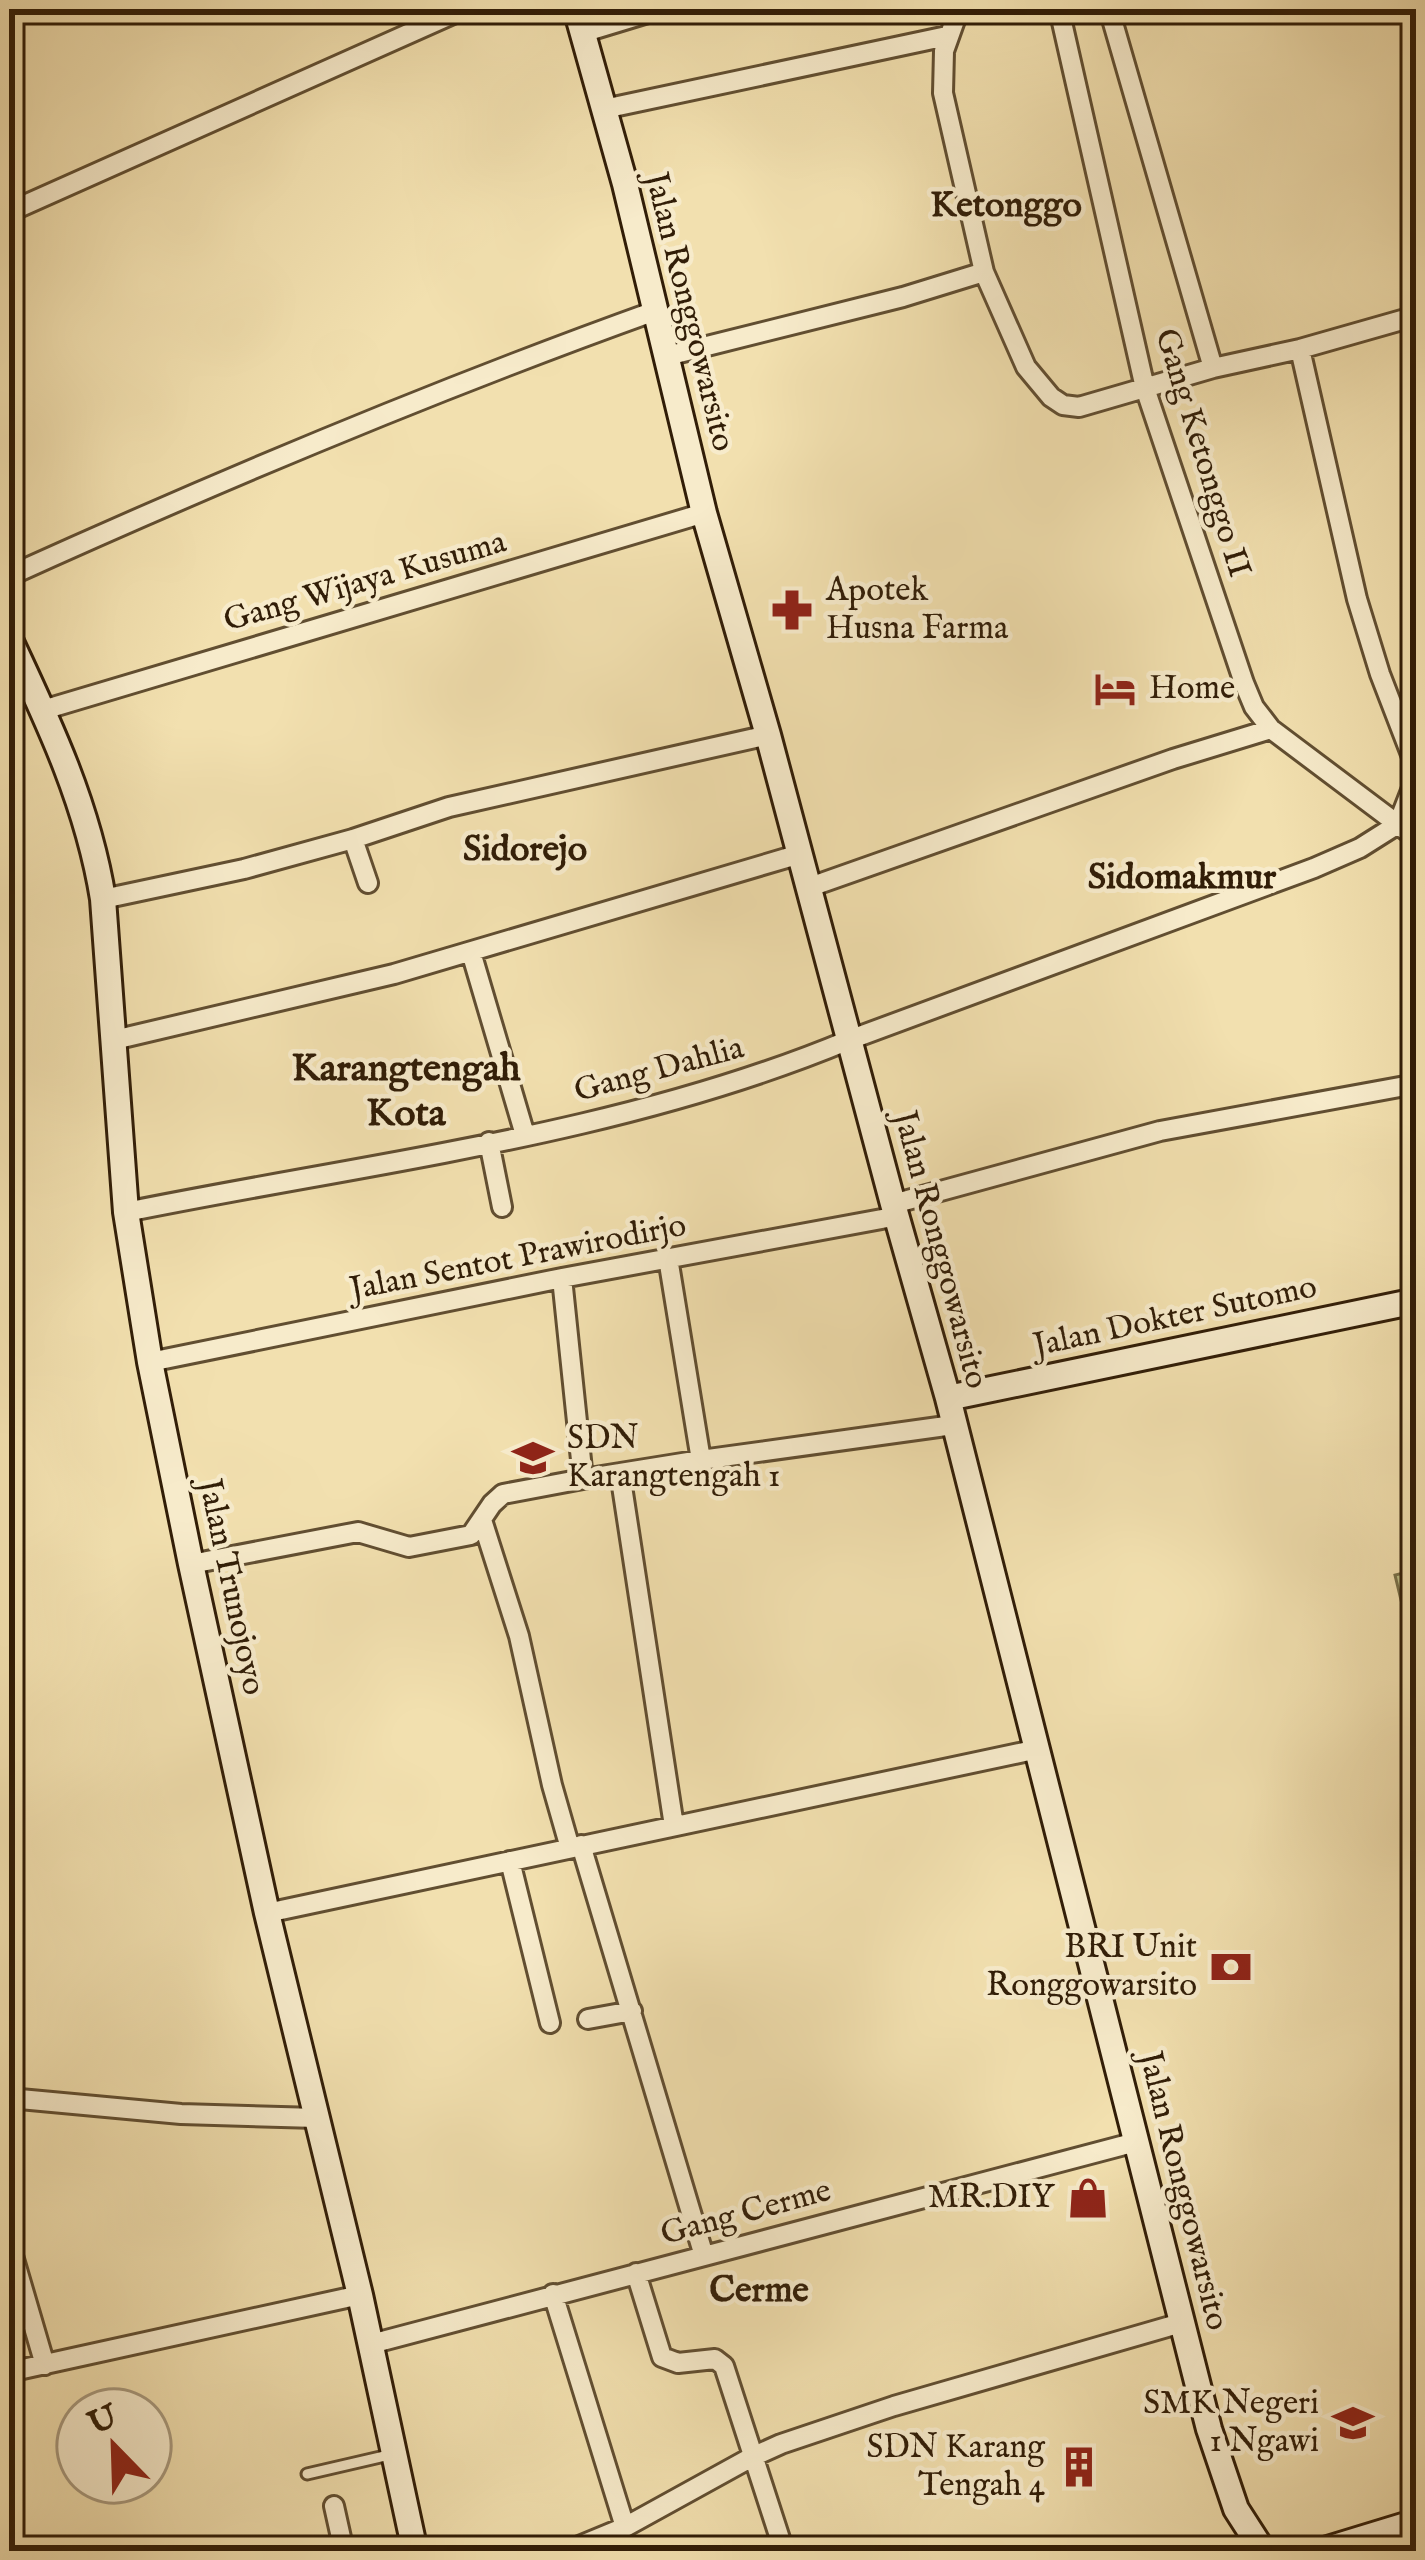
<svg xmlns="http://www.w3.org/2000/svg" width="1425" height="2560" font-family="'IM FELL English',serif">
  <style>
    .green { fill: #bdc189; stroke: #776f48; stroke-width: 3 }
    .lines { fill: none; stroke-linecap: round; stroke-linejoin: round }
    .lane-casing { stroke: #614e31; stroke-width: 15 }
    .street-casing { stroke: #614e31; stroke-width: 24 }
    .secondary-casing { stroke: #311d07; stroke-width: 30 }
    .lane { stroke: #f7ebcb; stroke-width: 9 }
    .street { stroke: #f7ebcb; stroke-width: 18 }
    .secondary { stroke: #f7ebcb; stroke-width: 24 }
    .labels { text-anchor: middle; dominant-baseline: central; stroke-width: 9; stroke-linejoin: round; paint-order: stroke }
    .street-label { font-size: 33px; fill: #311d07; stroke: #f7ebcb }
    .poi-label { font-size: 33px; fill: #311d07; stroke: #f7ebcb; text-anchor: end }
    .neighbourhood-label { font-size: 36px; font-weight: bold; fill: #311d07; stroke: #f7ebcb }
    .quarter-label { font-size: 39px; font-weight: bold; fill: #311d07; stroke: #f7ebcb }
  </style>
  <rect width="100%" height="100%" fill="#f2e0af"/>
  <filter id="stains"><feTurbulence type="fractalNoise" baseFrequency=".00167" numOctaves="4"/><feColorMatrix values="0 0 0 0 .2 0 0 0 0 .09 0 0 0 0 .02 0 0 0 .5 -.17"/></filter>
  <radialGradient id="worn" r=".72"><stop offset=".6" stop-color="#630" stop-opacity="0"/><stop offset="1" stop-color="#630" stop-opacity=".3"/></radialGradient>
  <path class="green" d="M1416 1570V1662L1395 1575Z"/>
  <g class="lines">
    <g class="lane-casing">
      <path id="lane" d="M307 2474 389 2455"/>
    </g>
    <g class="street-casing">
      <path id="street" d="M959 9 944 51 943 93 984 272 1026 367 1051 397 1063 405 1079 407 1213 368
        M1059 9 1145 388 1244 683 1254 707 1271 729 1416 838
        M1109 9 1213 368 1300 349 1416 316
        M582 33 661 9
        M604 109 947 36
        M9 212 464 9
        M1300 349 1357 599 1380 674 1412 757V788L1398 824
        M667 356 903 297 984 272
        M9 576C221 480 435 390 655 311
        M43 710 704 513
        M353 839 368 883
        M810 887 1173 759 1271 729
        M103 899 244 869 353 839 449 807 768 735
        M471 952 525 1135
        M114 1040 394 974 800 854
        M489 1142 502 1207
        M893 1204 1160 1131 1416 1084
        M126 1212C367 1163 621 1135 849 1040L1314 868 1360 848 1398 824
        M668 1258 701 1460
        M562 1278 583 1479 701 1460 953 1425
        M150 1362 562 1278 898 1216
        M620 1473 674 1826
        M482 1520 519 1636 552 1785 570 1848
        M191 1564 358 1532 409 1547 471 1535 492 1504 503 1494 583 1479
        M581 1845 704 2256
        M510 1861 550 2023
        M267 1913 1038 1749
        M588 2019 632 2011
        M9 2098 181 2114 317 2118
        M9 2242 45 2365
        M636 2273 662 2357 678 2363 715 2359 724 2366 784 2551
        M553 2294 625 2527
        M371 2344 1136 2142
        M9 2372 360 2295
        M334 2506 344 2551
        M567 2551 625 2527 752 2457 781 2444 894 2406 1181 2323"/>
    </g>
    <g class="secondary-casing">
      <path id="secondary" d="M576 9 625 184 704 513 768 735 893 1204 948 1398 1209 2429 1236 2509 1263 2551
        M9 638C49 723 88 805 103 899L126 1212 150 1362 191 1564 267 1913 360 2295 415 2551
        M948 1398 1416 1301
        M1321 2551 1416 2522"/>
    </g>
    <use href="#lane" class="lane"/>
    <use href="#street" class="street"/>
    <use href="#secondary" class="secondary"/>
  </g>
  <defs>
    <g id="pharmacy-bare" transform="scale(3.24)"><path d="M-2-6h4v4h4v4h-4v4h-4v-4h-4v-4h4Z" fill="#8f2418" stroke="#f7ebcb" stroke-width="2.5" paint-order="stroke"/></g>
    <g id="hotel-bare" transform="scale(3.24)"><path d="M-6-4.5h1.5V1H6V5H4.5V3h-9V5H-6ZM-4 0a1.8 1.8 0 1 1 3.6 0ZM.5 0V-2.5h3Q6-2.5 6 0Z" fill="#8f2418" stroke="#f7ebcb" stroke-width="2.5" paint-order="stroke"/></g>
    <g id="school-bare" transform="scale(3.24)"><path d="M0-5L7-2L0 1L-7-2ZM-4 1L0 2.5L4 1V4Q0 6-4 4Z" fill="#8f2418" stroke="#f7ebcb" stroke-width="2.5" paint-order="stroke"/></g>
    <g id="bank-bare" transform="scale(3.24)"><path d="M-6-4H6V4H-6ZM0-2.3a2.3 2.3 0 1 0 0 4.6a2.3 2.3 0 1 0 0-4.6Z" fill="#8f2418" stroke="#f7ebcb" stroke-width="2.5" paint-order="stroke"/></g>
    <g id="shop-bare" transform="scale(3.24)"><path d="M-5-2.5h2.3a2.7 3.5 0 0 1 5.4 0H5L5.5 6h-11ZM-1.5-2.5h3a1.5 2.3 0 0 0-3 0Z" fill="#8f2418" stroke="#f7ebcb" stroke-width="2.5" paint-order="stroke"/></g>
    <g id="building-bare" transform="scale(3.24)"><path d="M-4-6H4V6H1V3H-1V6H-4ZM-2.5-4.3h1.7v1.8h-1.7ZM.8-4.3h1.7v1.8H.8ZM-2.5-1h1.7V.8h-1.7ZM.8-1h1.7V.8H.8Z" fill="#8f2418" stroke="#f7ebcb" stroke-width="2.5" paint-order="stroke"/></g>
  </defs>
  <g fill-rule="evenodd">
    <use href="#pharmacy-bare" x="792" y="610"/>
    <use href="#hotel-bare" x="1115" y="689"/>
    <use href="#school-bare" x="533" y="1458"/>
    <use href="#bank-bare" x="1231" y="1967"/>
    <use href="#shop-bare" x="1088" y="2198"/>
    <use href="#school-bare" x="1353" y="2423"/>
    <use href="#building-bare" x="1079" y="2467"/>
  </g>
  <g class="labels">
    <g class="street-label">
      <text transform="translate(689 312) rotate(76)">Jalan Ronggowarsito</text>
      <text transform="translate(1202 453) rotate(73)">Gang Ketonggo II</text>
      <text transform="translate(365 582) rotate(-16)">Gang Wijaya Kusuma</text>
      <text transform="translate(659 1070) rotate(-15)">Gang Dahlia</text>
      <text transform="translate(940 1250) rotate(75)">Jalan Ronggowarsito</text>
      <text transform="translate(518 1258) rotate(-11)">Jalan Sentot Prawirodirjo</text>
      <text transform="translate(1175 1317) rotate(-12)">Jalan Dokter Sutomo</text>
      <text transform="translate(231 1587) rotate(78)">Jalan Trunojoyo</text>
      <text transform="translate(1183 2191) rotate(76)">Jalan Ronggowarsito</text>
      <text transform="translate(746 2213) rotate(-15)">Gang Cerme</text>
    </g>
    <g class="poi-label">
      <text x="826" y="591" text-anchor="start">Apotek<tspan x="826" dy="38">Husna Farma</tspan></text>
      <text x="1149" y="689" text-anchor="start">Home</text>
      <text x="567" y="1439" text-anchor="start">SDN<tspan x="567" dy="38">Karangtengah 1</tspan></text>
      <text x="1197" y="1948">BRI Unit<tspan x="1197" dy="38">Ronggowarsito</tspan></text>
      <text x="1054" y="2198">MR.DIY</text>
      <text x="1319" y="2404">SMK Negeri<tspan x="1319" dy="38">1 Ngawi</tspan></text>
      <text x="1045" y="2448">SDN Karang<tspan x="1045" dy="38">Tengah 4</tspan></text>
    </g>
    <g class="neighbourhood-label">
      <text x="1006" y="206">Ketonggo</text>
      <text x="525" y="850">Sidorejo</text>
      <text x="1182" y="878">Sidomakmur</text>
      <text x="759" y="2291">Cerme</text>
    </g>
    <g class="quarter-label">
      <text x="406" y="1069">Karangtengah<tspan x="406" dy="45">Kota</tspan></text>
    </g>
  </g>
  <rect width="1425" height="2560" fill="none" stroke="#f2e0af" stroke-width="48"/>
  <rect x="12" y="12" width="1401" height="2536" fill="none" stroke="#311d07" stroke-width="6"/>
  <rect x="24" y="24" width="1377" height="2512" fill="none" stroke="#311d07" stroke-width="3"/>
  <g transform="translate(114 2446) rotate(337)"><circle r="57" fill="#f7ebcb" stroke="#a8997d" stroke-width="3"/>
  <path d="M0-9L21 45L0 30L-21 45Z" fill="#8f2418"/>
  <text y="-18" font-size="33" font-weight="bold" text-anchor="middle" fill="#311d07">U</text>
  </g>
  <rect width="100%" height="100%" filter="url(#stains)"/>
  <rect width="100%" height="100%" fill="url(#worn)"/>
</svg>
